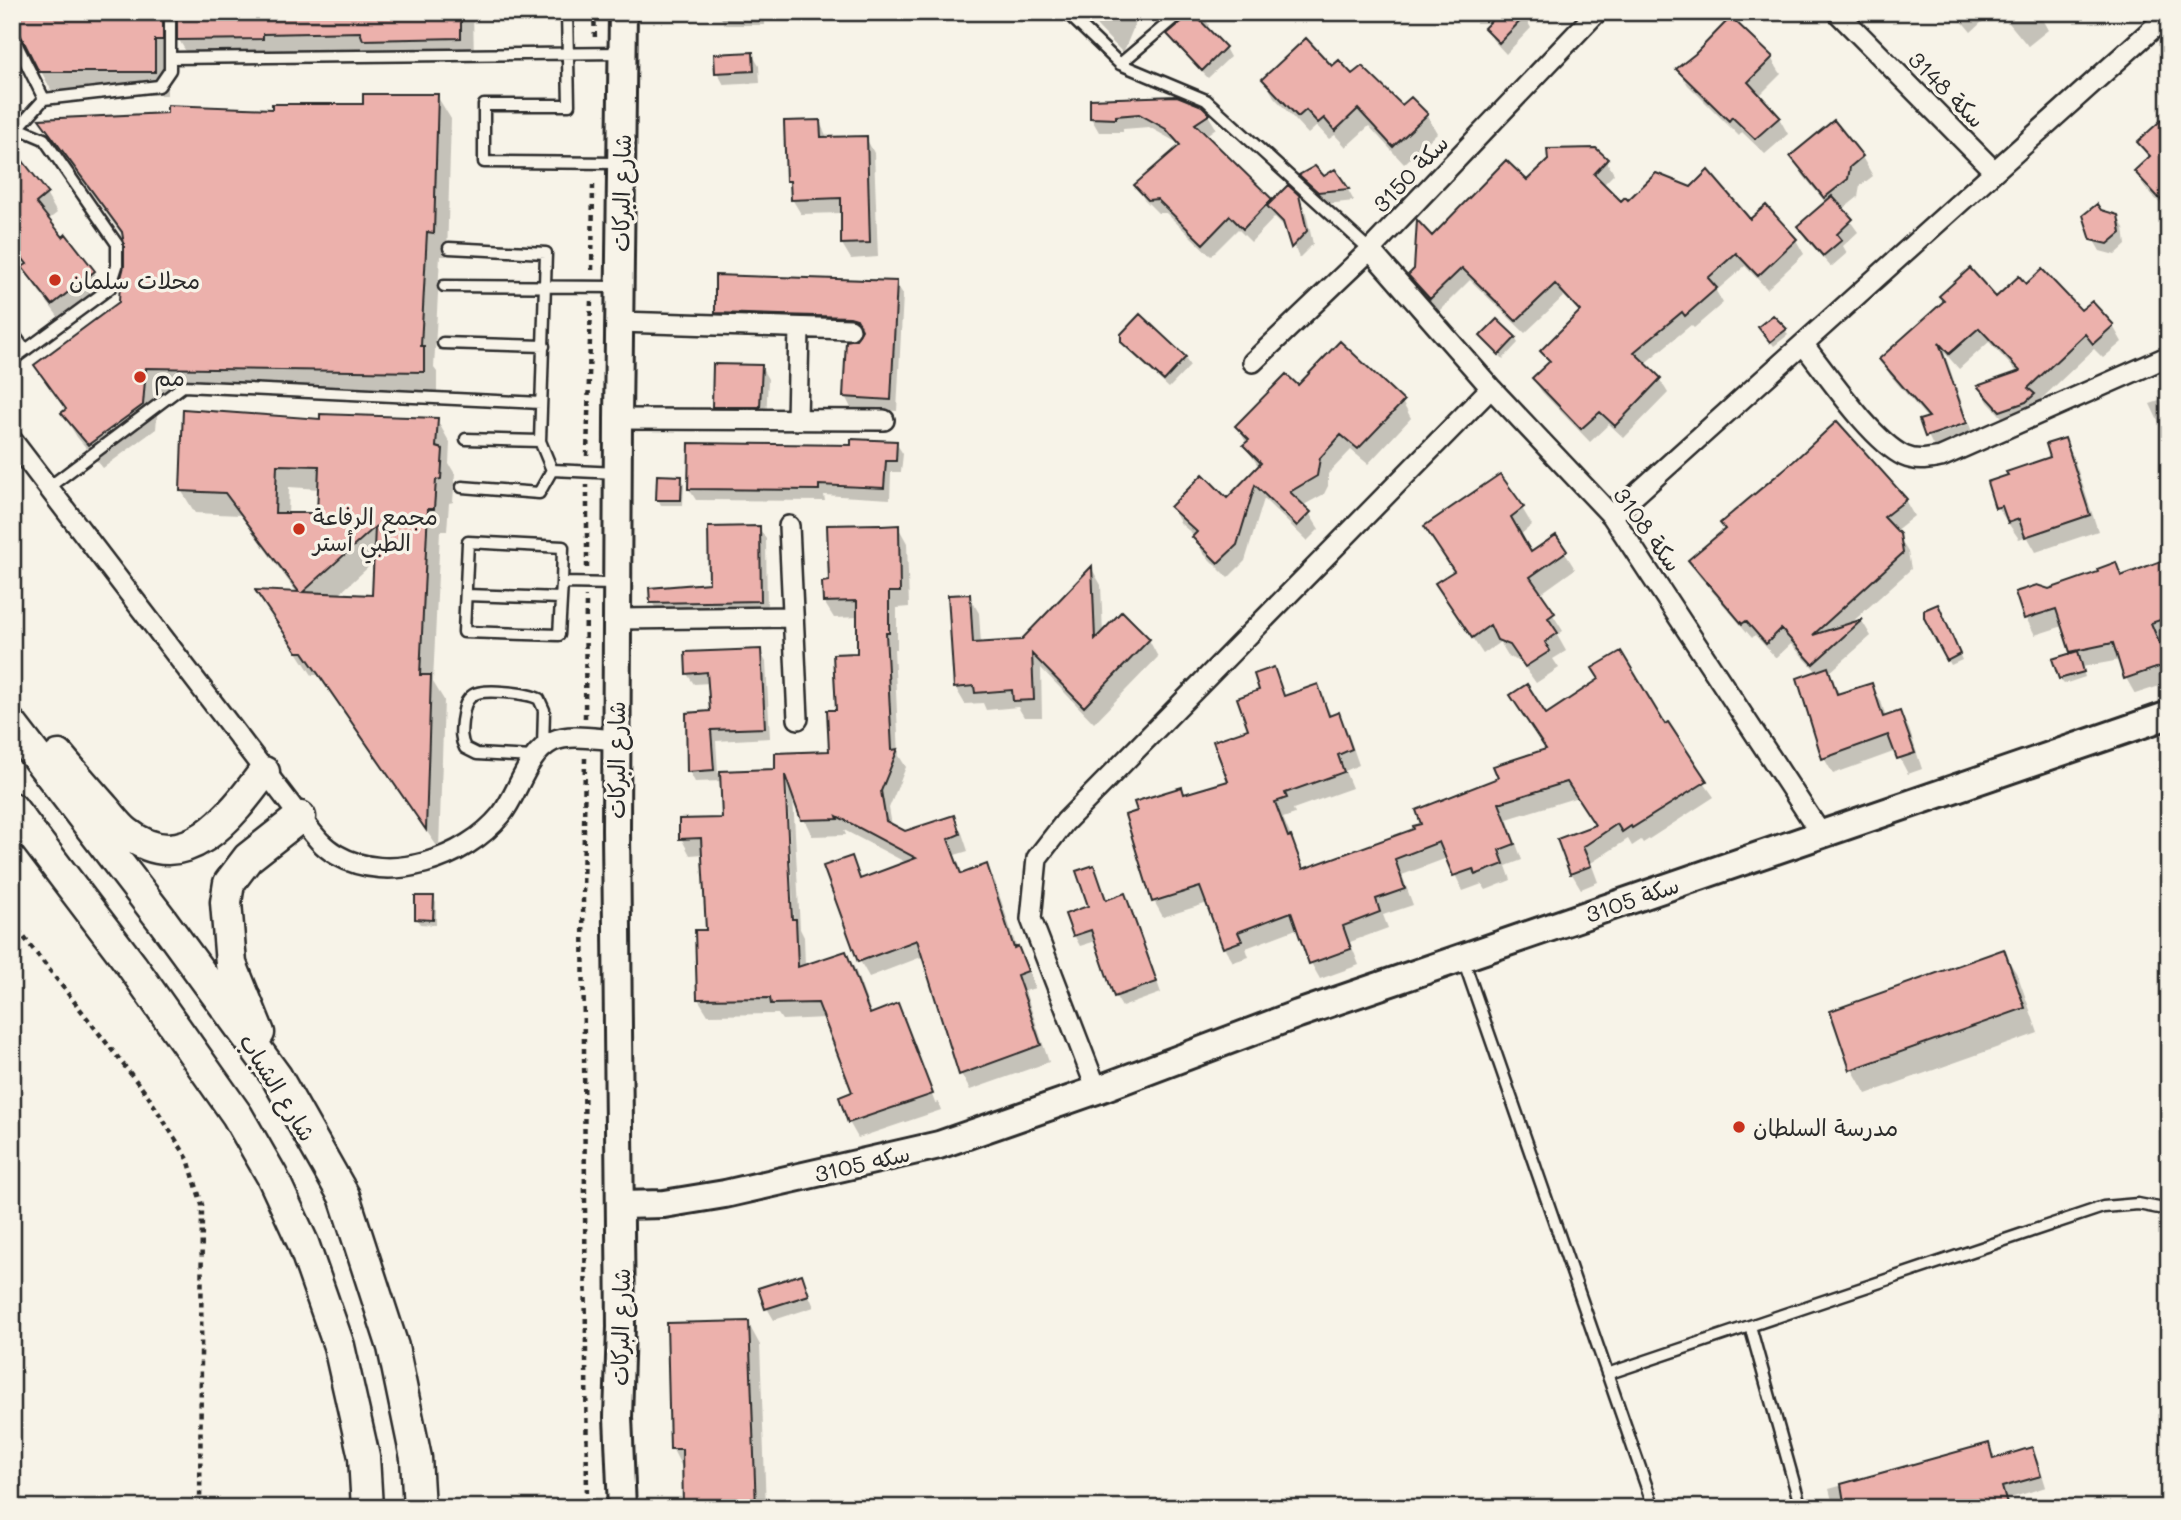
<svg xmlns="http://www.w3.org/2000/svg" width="2181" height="1520" font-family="Mali,'Playpen Sans Arabic',sans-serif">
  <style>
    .shadow { fill: #0003; fill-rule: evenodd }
    .building { fill: #ecb1ac; stroke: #2b2b2b; stroke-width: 2; fill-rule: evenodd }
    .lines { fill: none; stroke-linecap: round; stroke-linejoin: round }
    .lane-casing { stroke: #2b2b2b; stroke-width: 15 }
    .street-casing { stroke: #2b2b2b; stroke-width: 24 }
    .secondary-casing { stroke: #2b2b2b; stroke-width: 32 }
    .primary-casing { stroke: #2b2b2b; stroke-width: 35 }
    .path { stroke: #2b2b2b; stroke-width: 4.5; stroke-dasharray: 5 5; stroke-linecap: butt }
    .lane { stroke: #f7f3e8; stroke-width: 10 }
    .street { stroke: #f7f3e8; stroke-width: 19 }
    .secondary { stroke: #f7f3e8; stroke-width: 26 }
    .primary { stroke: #f7f3e8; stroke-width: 30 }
    .poi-dot { fill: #c8321e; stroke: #f7f3e8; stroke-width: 2.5 }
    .labels { text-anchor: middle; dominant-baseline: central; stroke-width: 7; stroke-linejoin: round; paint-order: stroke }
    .street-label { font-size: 23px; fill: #2b2b2b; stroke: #f7f3e8 }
    .poi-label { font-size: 23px; fill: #2b2b2b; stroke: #f7f3e8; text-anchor: start }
  </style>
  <rect width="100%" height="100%" fill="#f7f3e8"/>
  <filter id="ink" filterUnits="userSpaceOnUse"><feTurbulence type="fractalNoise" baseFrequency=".0143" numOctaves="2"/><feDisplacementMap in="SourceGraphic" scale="14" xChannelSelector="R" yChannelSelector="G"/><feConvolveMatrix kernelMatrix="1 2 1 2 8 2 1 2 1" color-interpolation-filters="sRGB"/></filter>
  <g filter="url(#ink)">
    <path class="shadow" d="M12 12H473L474 61 378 63 373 54 276 57V62L193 63 179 40V31L175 35V63H167V95H54L31 53 24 51 12 30Z
      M718 12H765V25H725Z
      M1090 12H1130L1135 24 1123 53 1097 26Z
      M1176 12H1200L1209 25 1206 29 1225 48 1230 57 1208 78 1174 43 1169 34 1188 18V14L1180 17Z
      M1954 12H1993L1971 32Z
      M2000 12H2038L2048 30 2028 46Z
      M1524 16 1531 28 1506 54 1493 40 1486 28Z
      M752 54 759 66 760 83 724 85 717 72Z
      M1771 58 1781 74 1759 96 1779 118 1788 134 1765 154 1742 132 1739 136 1688 85 1678 70Z
      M1332 68 1352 77 1402 107 1411 99 1427 115 1437 133 1404 164 1369 126 1346 147 1335 135 1329 139 1317 126 1308 134 1274 97 1264 79Z
      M12 85 26 116 12 128Z
      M437 96 451 119 447 256H440L434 368 437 372V395L159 391 156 429 103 468 77 437 63 414 72 415 51 386H48L36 365 121 303 126 267 125 239 55 143 42 121 365 106Z
      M1092 101 1208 115 1216 128 1205 136 1273 203 1298 197 1305 209 1313 244 1299 258 1287 229 1275 217 1251 242 1238 229 1211 256 1166 213H1158L1144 199 1136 185 1180 147 1176 142 1149 127 1123 129V132H1099L1091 118Z
      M2165 116 2169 117V213L2145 188 2136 171 2149 159 2139 143Z
      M819 121 828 139 866 138 874 153 878 257 851 259 842 244V213L801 214 792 199V187L788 180Z
      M1834 122 1862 157 1873 176 1860 186 1858 197 1842 210 1858 232 1843 246 1847 253 1831 267 1806 239 1799 227 1826 203 1803 175 1792 156Z
      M1606 160 1614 174 1603 185 1621 203 1629 202 1750 222 1765 208 1796 240 1804 254 1767 289 1745 266 1716 291 1723 303 1694 328 1691 325 1644 364 1660 380 1668 393 1624 438 1609 424 1590 442 1542 392 1534 379 1550 364 1542 352 1580 313 1564 296 1525 333 1470 280 1438 312 1418 289 1410 275 1415 270 1432 238 1527 183Z
      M12 168 46 194 57 213 48 220 63 239 66 237 94 272 104 291 63 323 35 286 25 268 27 266 12 248Z
      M1334 171 1348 190 1354 201 1326 204 1308 187 1301 176 1324 178Z
      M2117 216 2124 228 2126 245 2115 255 2100 251 2093 239Z
      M896 283 903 294 897 411 851 408 845 396 857 341 864 330 858 328 723 324 716 312Z
      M2026 287 2081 313 2092 303 2113 326 2122 342 2103 358 2094 349 2037 403 2042 411 2010 426 1988 402 1980 387 2018 373 1989 342 1959 369 1944 352 1968 421 1937 432V435L1969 424 1975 439 1936 452 1921 421 1928 419 1890 375 1881 359 1996 299Z
      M1785 330 1788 335 1774 346 1764 333Z
      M1483 336 1515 338 1518 343 1503 359Z
      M1122 341 1185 358 1190 366 1169 388 1128 350Z
      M761 367 768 379 766 419H720L713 407Z
      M1298 388 1402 402 1411 418 1368 464 1351 450 1328 474V486L1324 494 1302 506 1309 513 1319 529 1307 541 1264 499 1245 561 1228 578 1203 553 1195 536 1181 524 1172 508 1227 500 1259 467 1245 446 1247 444 1237 426Z
      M2165 399 2169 406 2167 440 2150 404Z
      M437 420 450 443 449 464 455 474 453 502 449 503 447 531H440L433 682 444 700 439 849 318 675H312L258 592 298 594 240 515 195 513 181 490 322 421ZM289 487 320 489 319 515H288ZM375 561 374 597 337 596Z
      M2064 440 2073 456 2098 531 2036 552 2027 536 2019 539 1997 507 2052 458Z
      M896 443 903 454 901 472H891L890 499 824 495 825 501 696 500 689 489 852 447Z
      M681 478 684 483 683 505H661L658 499Z
      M1905 500 1914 516 1895 531 1908 552 1911 569 1849 625 1862 621 1871 636 1829 673 1840 695 1872 685 1881 701 1886 718 1900 713 1909 729 1922 769 1908 774 1896 751 1833 774 1824 758 1818 673 1791 644 1776 658 1755 635 1752 638 1699 576 1690 561Z
      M1522 508 1532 525 1520 535 1530 554 1555 537 1575 569 1540 594 1563 631 1557 635 1566 651 1553 659 1559 668 1536 683 1521 662 1509 657 1500 642 1483 654 1447 600 1455 573 1436 544Z
      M898 527 907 543 909 607 897 608V649H894L899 756 906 767 889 808 892 826 905 833 953 817 962 833 968 851 955 855 963 875 986 866 995 882 1017 949 1027 965 1035 988 1025 991 1049 1062 970 1090 961 1074 924 956 869 977 860 961 851 858 862 880 907 863 844 830 846 835 812 836 793 796 800 929 804 937 805 966 846 953 855 969 872 1015 897 1005 906 1019H903L935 1103 938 1102 941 1110 858 1138 849 1122 854 1093 826 1018 782 1020 778 1014 708 1015 698 999 707 932 704 854 690 855 681 838 723 819 722 781 695 782 689 771 712 712 710 683 694 684 687 674V654L760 651 766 662 770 738 716 741 718 773 777 771 831 753 838 711 859 655V617L834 618 824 602 831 583ZM787 782 794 928H790L783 786Z
      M759 528 766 539 767 612 659 614 652 602 711 585Z
      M2169 560V637L2159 640 2169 663V683L2135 694 2126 678 2120 660 2082 667 2085 677 2064 684 2060 679 2073 654 2063 626 2035 635 2026 618 2049 591 2100 573 2115 564 2123 577Z
      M1092 569 1101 585 1103 634 1149 640 1158 657 1094 723 1041 668 1042 717H1024L1018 707 986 710 983 703 965 704 955 687 969 596 979 613 981 644 1022 641Z
      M1940 611 1962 660 1951 665 1926 618Z
      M1273 669 1286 697 1317 686 1332 717 1338 714 1347 730 1359 765 1345 771 1352 788 1293 809 1295 814 1283 818 1305 870 1416 830 1547 750 1545 716 1664 727 1714 797 1643 843 1641 840 1632 846 1628 839 1591 863 1598 882 1581 889 1572 874 1559 840 1597 826 1578 797 1507 819 1522 860 1506 866 1511 880 1486 890 1482 884 1463 891 1447 858 1402 875 1413 905 1383 915 1388 928 1350 942 1359 965 1320 979 1311 963 1299 928 1246 948 1249 957 1233 962 1224 947 1208 903 1163 917 1154 901 1181 789 1185 796 1230 783 1250 730 1261 691Z
      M1094 867 1108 901 1124 896 1131 906 1161 993 1122 1007 1116 997 1096 941 1080 946 1074 935 1090 907Z
      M433 897 436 903V925L420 924 417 919Z
      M2003 951 2018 976 2038 1033 1866 1094 1852 1069Z
      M801 1276 814 1307 774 1320 767 1308Z
      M748 1323 760 1345 766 1508H685L684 1471 672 1448Z
      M1988 1445 1996 1460 2031 1449 2038 1461 2046 1487 2007 1499 2010 1508H1834L1829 1489Z"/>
    <path class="building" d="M12 12H163V40H155V72H39L19 32 12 28Z
      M177 12H461V38L363 40 360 32 263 34V39L177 40Z
      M1188 12H1192L1226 47 1202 71 1167 34 1186 18Z
      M1500 12H1529L1499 43 1484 28Z
      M1731 17 1773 57 1748 82 1780 117 1755 139 1732 117 1729 121 1676 69 1695 54Z
      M1306 38 1332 66 1339 60 1352 74 1362 66 1402 105 1411 97 1428 114 1393 147 1358 109 1335 131 1324 118 1318 123 1306 110 1298 117 1262 79Z
      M753 52 754 71 715 73 714 54Z
      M363 94H438L434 233 427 232 421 346H424V372L146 368 143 405 88 445 61 413 66 409 34 365 119 302 120 282 124 266V244L122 232 39 119 167 113V105L272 109V104H363Z
      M1177 96 1202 106 1210 114 1195 124 1272 199 1243 229 1230 216 1203 244 1157 199 1148 200 1134 185 1180 145 1166 129 1139 114 1116 116V119L1090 118V99Z
      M2169 113V209L2134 171 2150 156 2137 142Z
      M820 120 821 137 867 136 870 243 841 244V198L791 200 790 181H786L784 121Z
      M1834 120 1863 156 1850 167 1848 179 1824 198 1790 156Z
      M12 147 48 193 36 203 63 237 66 234 95 271 52 305 22 267 27 264 12 245Z
      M1596 148 1608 159 1594 174 1621 201 1625 197 1628 200 1656 173 1691 187 1708 170 1750 219 1766 205 1797 239 1758 276 1736 253 1708 278 1717 288 1685 316 1682 312 1634 352 1661 378 1615 426 1600 412 1581 429 1532 378 1550 361 1540 351 1580 311 1555 284 1516 321 1462 268 1430 299 1408 275 1414 269 1417 220 1432 236 1506 160 1527 180 1548 160 1547 149Z
      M1315 166 1324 176 1335 169 1349 189 1318 192 1299 175Z
      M1288 185 1299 195 1307 231 1291 248 1283 222 1267 206Z
      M1832 196 1853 219 1837 234 1842 240 1823 256 1797 226Z
      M2097 204 2101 210 2118 215 2121 233 2108 244 2091 240 2083 215Z
      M1970 268 1996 297 2019 276 2026 284 2042 269 2081 310 2092 301 2114 325 2093 344 2085 334 2028 388 2035 394 2026 402 2000 411 1977 386 2020 371 1979 328 1949 354 1939 343 1967 423 1925 437 1919 420 1929 417 1879 359 1944 301 1939 296Z
      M715 275 897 281 891 400 843 397 846 341 856 339 862 330 857 319 850 317 715 313Z
      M1140 314 1186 357 1164 381 1121 342V334Z
      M1773 315 1787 329 1770 342 1758 327Z
      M1497 319 1516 337 1499 355 1480 336Z
      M1340 341 1404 401 1358 449 1341 435 1320 458 1317 476 1290 492 1311 512 1297 526 1255 485 1237 545 1218 563 1192 537 1197 532 1170 507 1203 474 1227 498 1261 463 1243 445 1249 440 1235 426 1286 374 1298 385Z
      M713 364 762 365 760 407H712Z
      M183 409 320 419V414L438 418 436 447 443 449 441 479 436 480 434 509H428L420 675H431L426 830 303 652H297L255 590 299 592 225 493 180 491ZM277 465 319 466 317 513H275ZM375 527 372 595 303 592Z
      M1837 421 1907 499 1884 517 1900 534 1903 553 1813 635 1863 619 1813 664 1781 629 1766 644 1746 621 1742 624 1688 560 1725 529 1720 523 1795 460Z
      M2065 438 2090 515 2025 537 2019 519 2008 523 2002 506 1995 508 1987 482 2008 475 2006 472 2050 457 2046 444Z
      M851 439 897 441 896 461H886L884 488 819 485V490L688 489 689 443 851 445Z
      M1500 474 1524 507 1511 517 1531 552 1556 535 1567 551 1530 577 1555 613 1548 618 1558 633 1545 642 1550 651 1525 667 1510 645 1497 640 1490 625 1472 638 1435 583 1454 571 1424 526Z
      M657 475 682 476 681 500H656Z
      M880 524 881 526 899 525 900 592H889V633H886L892 750 898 749 881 791 886 821 905 831 954 815 960 834 948 839 961 874 987 864 1014 948 1018 946 1028 971 1017 975 1041 1045 959 1075 917 940 858 962 823 866 852 856 860 879 916 858 837 816 838 819 801 820 785 775 792 919H796L798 967 846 951 870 1014 898 1003 933 1094 848 1123 839 1097 852 1092 818 1003 771 1004 770 998 697 999 695 930H706L701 838 679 839V819L722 818 720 771 775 769V753L829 751 827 710H836L833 654 857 653V601L823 602 822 582 829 581 827 525Z
      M760 526 761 601 650 603 649 588 709 583 708 527Z
      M2169 558V617L2151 623 2168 664 2124 679 2113 643 2070 652 2056 609 2024 619 2015 592 2037 585 2049 589 2098 572 2097 569 2116 562 2121 576Z
      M1092 566 1095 639 1122 611 1150 639 1084 707 1032 654 1034 700 1013 701 1012 690 975 693 974 686 954 688 948 595 970 594 973 643 1021 640Z
      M1938 604 1960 654 1947 661 1924 618V610Z
      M761 649 765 728 711 730 714 770 687 772 686 713 710 711 707 672 686 674 685 652Z
      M1621 651 1665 724 1668 722 1707 781 1632 828 1631 826 1622 832 1617 824 1583 847 1591 866 1570 874 1557 839 1595 825 1567 782 1499 803 1515 844 1499 850 1504 864 1475 875 1473 869 1453 876 1439 842 1395 859 1405 889 1376 899 1380 912 1343 926 1351 949 1309 964 1291 912 1238 932 1242 941 1223 948 1200 887 1152 902 1125 815 1137 811 1134 802 1156 795 1182 787 1184 794 1228 781 1213 741 1248 729 1237 698 1259 690 1254 674 1274 667 1284 696 1318 684 1329 716 1339 712 1352 749 1338 755 1344 772 1285 793 1287 798 1275 802 1288 837 1291 836 1303 869 1414 829 1413 826 1421 824 1416 810 1498 778 1493 766 1546 749 1510 695 1527 684 1546 714 1599 679 1592 668Z
      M2078 651 2084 672 2059 679 2052 659Z
      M1828 667 1837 694 1872 683 1883 717 1900 711 1915 753 1897 759 1888 735 1822 759 1797 678Z
      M1094 865 1106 900 1125 893 1157 982 1114 997 1091 930 1073 936 1065 914 1088 906 1076 871Z
      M415 896H434L433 920 415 919Z
      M2004 949 2025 1008 1850 1070 1830 1011Z
      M802 1274 809 1295 765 1309 758 1288Z
      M749 1321 756 1508H683L682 1449H670L667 1323Z
      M1989 1443 1993 1459 2032 1447 2041 1476 2002 1487 2008 1508H1845L1841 1484Z"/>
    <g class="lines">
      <g class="lane-casing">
        <path id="lane" d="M567 12 569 105H484V162L620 163
          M1066 12 1120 64 1206 100 1370 250
          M12 35 44 99
          M170 58 622 53
          M1120 64 1181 12
          M18 128 44 99 159 86 170 70V12
          M12 131 18 128 44 139 117 244V266L110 288 12 360
          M449 248 546 253 540 441
          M444 286 620 287
          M12 332 25 350
          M443 343 544 346
          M466 439 540 441 552 470 618 473
          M49 487 183 386 541 403
          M462 487 539 493 552 470
          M562 583 559 635 464 632 468 542 563 547 562 583 616 584
          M466 595 561 598
          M533 757 477 754 465 748C460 738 461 731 462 721 464 711 464 701 473 695 482 688 528 693 539 699L544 710 543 747
          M1463 959 1654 1508
          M1750 1326 1801 1508
          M1607 1374 2103 1207 2138 1204 2169 1210"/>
      </g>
      <g class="street-casing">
        <path id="street" d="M1837 12 1994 171
          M1370 250 1491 388 1612 516 1821 834
          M619 322 850 329
          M1803 344C1827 374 1871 440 1904 456 1917 462 1929 459 1941 457L2169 356
          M1253 362 1370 250 1597 12
          M618 419 884 420
          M797 420 799 328
          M12 440 300 817C311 831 321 846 337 855 389 885 465 859 501 815 519 793 526 754 553 741 570 733 597 739 616 740
          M1612 516 2169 14
          M789 526 798 719
          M617 619 793 617
          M1097 1090 1031 919 1037 858 1065 822 1491 388"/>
      </g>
      <g class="secondary-casing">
        <path id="secondary" d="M620 1205 664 1204 725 1194 939 1145 1097 1090 1298 1014 2169 715
          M622 1508 618 1417 621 1327 616 830 618 419 623 12"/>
      </g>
      <g class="primary-casing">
        <path id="primary" d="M12 725 162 920 276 1076 344 1196 393 1347 416 1458 419 1508
          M59 756C74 774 90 792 105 809 112 817 119 827 127 833 185 879 232 815 264 772
          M12 808 132 966 237 1115 272 1176 303 1243 339 1346 364 1457 367 1508
          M259 1033 231 964 226 902 229 883 248 858 300 817"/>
      </g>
      <path class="path" d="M594 12 595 39
        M592 270 593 185
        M587 456 591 300
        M587 568V485
        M585 718 586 597
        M585 758 583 898 587 1508
        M12 922 148 1096 188 1159 202 1205 200 1508"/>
      <use href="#lane" class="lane"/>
      <use href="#street" class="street"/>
      <use href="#secondary" class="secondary"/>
      <use href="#primary" class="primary"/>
    </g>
  </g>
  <g class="poi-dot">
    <circle cx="55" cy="280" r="7"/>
    <circle cx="140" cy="377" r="7"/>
    <circle cx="299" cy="529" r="7"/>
    <circle cx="1739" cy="1127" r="7"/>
  </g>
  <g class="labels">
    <g class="street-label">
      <text transform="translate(1947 89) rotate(45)">سكة 3148</text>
      <text transform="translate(1410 173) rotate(-46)">سكة 3150</text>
      <text transform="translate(621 193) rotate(-89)">شارع البركات</text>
      <text transform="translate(1648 529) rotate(54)">سكة 3108</text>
      <text transform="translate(616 760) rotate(-90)">شارع البركات</text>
      <text transform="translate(1632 899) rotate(-19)">سكة 3105</text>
      <text transform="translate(278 1087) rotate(58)">شارع الشباب</text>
      <text transform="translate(862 1163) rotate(-13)">سكه 3105</text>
      <text transform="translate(620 1327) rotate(-89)">شارع البركات</text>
    </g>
    <g class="poi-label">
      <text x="69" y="280">محلات سلمان</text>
      <text x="154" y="377">مم</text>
      <text x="313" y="516">مجمع الرفاعة<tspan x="313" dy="26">الطبي أستر</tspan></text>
      <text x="1753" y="1127">مدرسة السلطان</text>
    </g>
  </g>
  <rect width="2181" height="1520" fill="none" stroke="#f7f3e8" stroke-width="42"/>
  <rect x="21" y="21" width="2139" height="1478" fill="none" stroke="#2b2b2b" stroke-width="2.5" filter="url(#ink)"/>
</svg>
